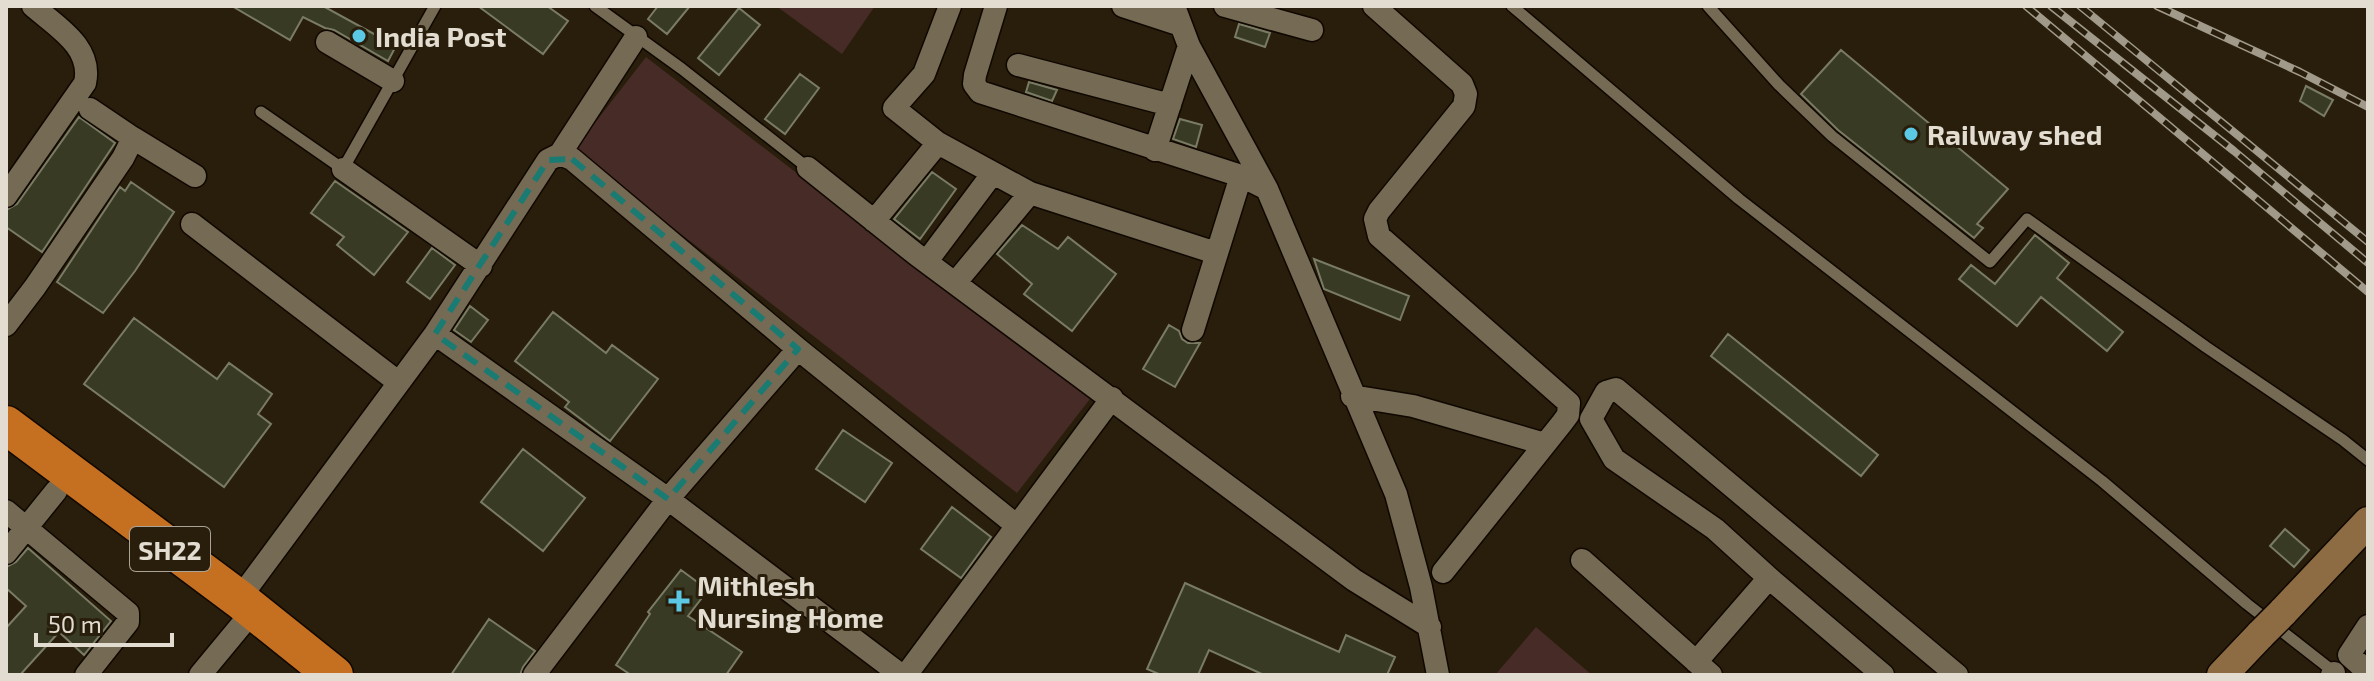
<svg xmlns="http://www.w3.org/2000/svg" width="2374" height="681" font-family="'Exo 2',sans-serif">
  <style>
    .green { fill: #462b26 }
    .building { fill: #383a24; stroke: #7a7b64; stroke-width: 2 }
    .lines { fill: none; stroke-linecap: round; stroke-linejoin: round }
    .lane-casing { stroke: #100800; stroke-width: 14 }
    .street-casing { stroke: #100800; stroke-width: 25 }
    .secondary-casing { stroke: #100800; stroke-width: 33 }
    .highway-casing { stroke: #100800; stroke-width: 41 }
    .lane { stroke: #756a54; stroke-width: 11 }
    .street { stroke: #756a54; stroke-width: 22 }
    .secondary { stroke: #8d6c44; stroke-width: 30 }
    .highway { stroke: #c56f20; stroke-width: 38 }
    .rail-casing { stroke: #a19a8b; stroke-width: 8 }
    .rail { stroke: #281e0b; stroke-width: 5; stroke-dasharray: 15; stroke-linecap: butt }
    .secondary-bridge-casing { stroke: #100800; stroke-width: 33; stroke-linecap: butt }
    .secondary-bridge { stroke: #8d6c44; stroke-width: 30 }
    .marked { fill: none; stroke: #1a7b73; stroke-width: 6; stroke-dasharray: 16 10; stroke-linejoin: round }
    .poi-dot { fill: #5bc8e6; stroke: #281e0b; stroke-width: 3 }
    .labels { text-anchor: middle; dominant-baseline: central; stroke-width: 6; stroke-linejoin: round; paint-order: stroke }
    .shield { fill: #281e0b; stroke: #aba496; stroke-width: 2 }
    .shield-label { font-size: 26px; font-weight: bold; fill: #e3ddd1 }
    .poi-label { font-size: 28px; font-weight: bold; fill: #e3ddd1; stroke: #281e0b; text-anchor: start }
  </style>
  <rect width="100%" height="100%" fill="#281e0b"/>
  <path class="green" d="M776 6H875L842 54Z
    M646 57 1090 399 1017 493 573 151Z
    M1536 627 1592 675H1495Z"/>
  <path class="building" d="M232 6H323L396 46 388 61 334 30 325 28 303 17 290 40Z
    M478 6H547L568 21 543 54Z
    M658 6H690L667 34 648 19Z
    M739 8 760 25 719 75 698 58Z
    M1239 24 1270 33 1265 47 1235 37Z
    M1841 50 2008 189 1977 224 1983 228 1974 238 1838 130 1801 94Z
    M800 74 819 88 785 134 765 119Z
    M1029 82 1057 90 1052 101 1026 92Z
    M2306 86 2333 100 2324 116 2300 101Z
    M79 117 115 143 42 252 6 227V210L17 204Z
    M1180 119 1202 125 1196 147 1173 139Z
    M932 172 956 189 920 239 894 219Z
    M335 181 408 232 374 275 337 245 344 237 311 213Z
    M131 182 174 212 135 271 103 313 57 282 120 187 125 191Z
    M1022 225 1058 249 1068 237 1116 274 1072 331 1024 294 1032 284 997 254Z
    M2035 235 2069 263 2057 278 2123 332 2107 351 2041 297 2017 326 1959 279 1971 265 1995 284Z
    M432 248 455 265 430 299 407 282Z
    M1314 259 1409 296 1400 320 1324 289Z
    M470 306 488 320 471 342 454 330Z
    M553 312 606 353 612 345 658 379 610 441 565 407 569 402 515 361Z
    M134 318 217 379 229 363 272 394 258 414 271 424 224 487 84 384Z
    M1169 325 1179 331 1182 339 1188 343H1200L1175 387 1143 369Z
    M1728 334 1878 455 1861 476 1711 356Z
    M843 430 892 463 865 502 816 469Z
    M523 449 585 498 543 551 481 502Z
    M952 507 991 537 961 578 921 549Z
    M2285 529 2309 550 2294 567 2270 546Z
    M28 548 111 621 84 655 59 632 20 675H6V628L26 606 6 588V567L16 562Z
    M681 570 708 590 688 616 742 652 726 675H631L616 665 650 614 648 612Z
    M1185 583 1339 652 1346 635 1395 657 1387 675H1264L1209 650 1198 675H1161L1147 669Z
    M489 619 535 651 523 667 520 675H451Z"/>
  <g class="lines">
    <g class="lane-casing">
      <path id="lane" d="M595 6 682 69 808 168
        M1512 6 1739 199 2102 481 2247 604 2334 672
        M1708 6 1779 85 1832 136 1990 262 2027 219 2206 347 2343 440 2368 460
        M261 112 343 169 435 6"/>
    </g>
    <g class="street-casing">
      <path id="street" d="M950 6 924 74 894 108 938 143 1030 193 1216 253
        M996 6 975 75 974 84 980 92 1241 176 1267 189
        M1123 6 1181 25
        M1174 6 1189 46 1267 189 1396 494 1421 587 1438 675
        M1225 6 1312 30
        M1374 6 1462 84 1466 94 1464 106 1379 211 1375 219 1379 236 1569 403 1568 415 1562 423 1443 572
        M327 42 393 81
        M1018 65 1170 105
        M133 138 195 176
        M1155 150 1189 46
        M560 154 636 37
        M808 168 917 255 1354 580 1430 627
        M343 169 481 266
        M6 196 85 83C93 47 57 27 33 6
        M874 221 938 143
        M192 224 398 382
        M927 261 993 173
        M956 282 1030 193
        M6 325 35 287 123 158 133 138 90 109
        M1193 330 1241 176
        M435 334 668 499 901 675
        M1352 396 1413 406 1545 444
        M6 511 128 613V622L86 675
        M6 553 56 491
        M1582 560 1711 675
        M1769 578 1715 529 1614 459 1591 419 1606 392 1616 389 1957 675
        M239 599 435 334 548 160 560 154 572 159 798 349 1016 525
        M2368 626 2349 655 2368 672
        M1696 662 1769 578 1883 675
        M200 675 253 611
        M534 675 668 499 798 349
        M906 675 1112 398
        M2332 675 2334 673"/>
    </g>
    <g class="secondary-casing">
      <path id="secondary" d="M2282 613 2368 522
        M2222 675 2261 634"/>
    </g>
    <g class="highway-casing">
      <path id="highway" d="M6 425 239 599 334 675"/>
    </g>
    <use href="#lane" class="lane"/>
    <use href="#street" class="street"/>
    <use href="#secondary" class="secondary"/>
    <use href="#highway" class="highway"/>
    <g class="rail-casing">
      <path id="rail" d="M2026 6 2368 292
        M2051 6 2234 151 2368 263
        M2080 6 2368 242
        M2157 6 2300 72 2368 107"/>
    </g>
    <use href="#rail" class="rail"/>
    <g class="secondary-bridge-casing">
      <path id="secondary-bridge" d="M2261 634 2282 613"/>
    </g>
    <use href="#secondary-bridge" class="secondary-bridge"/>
  </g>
  <path class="marked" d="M572 159 798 349 668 499 435 334 548 160Z"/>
  <g class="poi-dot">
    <circle cx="359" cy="36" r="8"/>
    <circle cx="1911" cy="134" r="8"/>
    <path d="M675 589h8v8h8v8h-8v8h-8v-8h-8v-8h8z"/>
  </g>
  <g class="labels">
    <rect class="shield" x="130" y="527" width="80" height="44" rx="6"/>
    <g class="shield-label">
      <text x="170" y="549">SH22</text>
    </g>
    <g class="poi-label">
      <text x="375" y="36">India Post</text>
      <text x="1927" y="134">Railway shed</text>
      <text x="697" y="585">Mithlesh<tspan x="697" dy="32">Nursing Home</tspan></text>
    </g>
  </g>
  <rect width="2374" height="681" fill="none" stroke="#e3ddd1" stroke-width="16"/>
  <path d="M36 633v12h136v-12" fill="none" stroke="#e3ddd1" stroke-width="4"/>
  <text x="48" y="633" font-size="24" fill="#e3ddd1" stroke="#281e0b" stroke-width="6" paint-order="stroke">50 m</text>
</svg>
